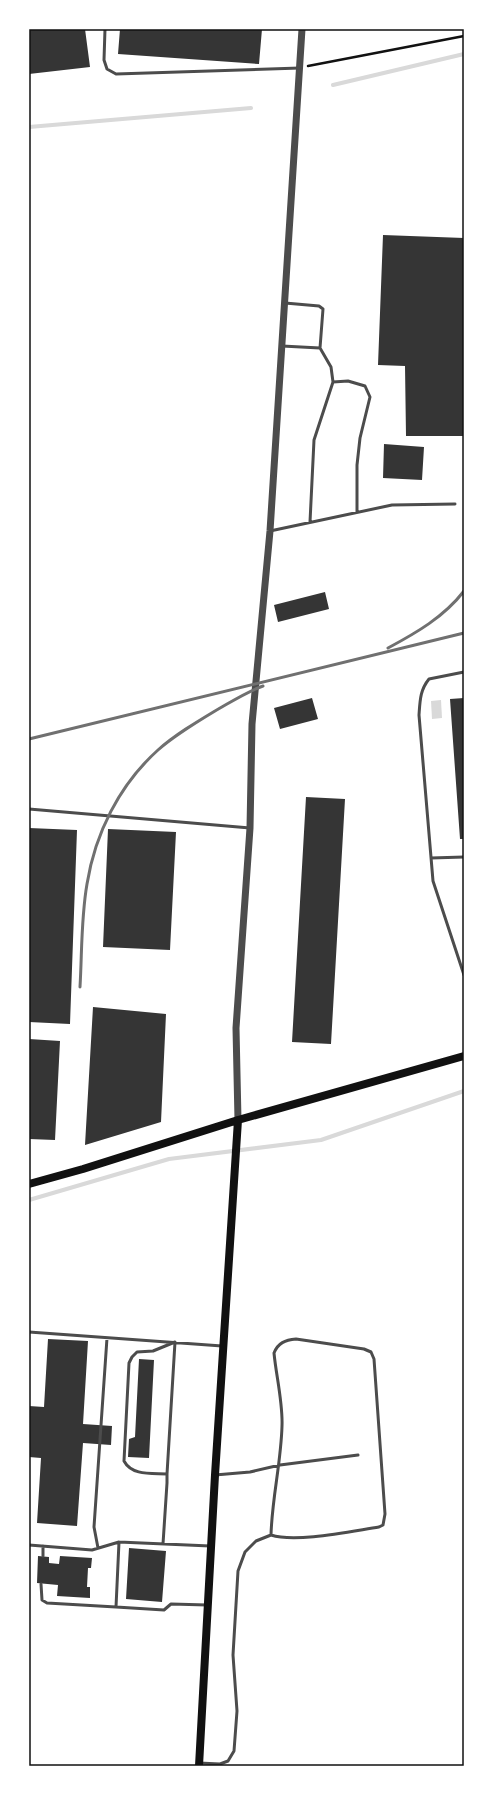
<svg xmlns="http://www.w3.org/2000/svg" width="493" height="1795" font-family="'Source Serif 4',serif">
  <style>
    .water { fill: #d9d9d9 }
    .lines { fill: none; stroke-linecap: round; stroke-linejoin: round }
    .stream { stroke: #d9d9d9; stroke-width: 4 }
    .building { fill: #353535 }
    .path { stroke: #111; stroke-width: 2.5 }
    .service { stroke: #4c4c4c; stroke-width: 3 }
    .tertiary { stroke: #4c4c4c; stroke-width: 7 }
    .secondary { stroke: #111; stroke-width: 8 }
    .rail { stroke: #707070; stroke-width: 3 }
    .neatline { fill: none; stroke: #111; stroke-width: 1.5 }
  </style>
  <rect width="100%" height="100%" fill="#fff"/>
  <path class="water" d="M441 700 442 718 432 719 431 701Z"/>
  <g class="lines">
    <path class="stream" d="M333 85 464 54
      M29 127 251 108
      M29 1200 169 1159 321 1140 464 1091"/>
  </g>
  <path class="building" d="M29 29H85L90 67 29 74Z
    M120 29H262L259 64 118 54Z
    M383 235 464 238V436H406L405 366 378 365Z
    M384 444 424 447 422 480 383 478Z
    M325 592 329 609 278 622 274 605Z
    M312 698 318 719 280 729 274 708Z
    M464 698V839H460L450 699Z
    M306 797 345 799 331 1044 292 1042Z
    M29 828 77 830 70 1024 29 1022Z
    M108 829 176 832 170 950 103 947Z
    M93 1007 166 1014 161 1122 85 1145Z
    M29 1039 60 1041 55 1140 29 1139Z
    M48 1339 88 1341 83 1424 112 1426 111 1445 83 1443 77 1526 37 1523 41 1458 29 1457V1406L44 1407Z
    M139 1359 154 1360 149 1458 128 1457 129 1439 135 1437Z
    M129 1548 166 1551 162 1602 126 1599Z
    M38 1556 49 1557V1563L59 1564 60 1556 92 1558 91 1568H88L87 1587H90V1598L57 1596 58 1585 37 1583Z"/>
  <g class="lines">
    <path class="path" d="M308 66 464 36"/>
    <path class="service" d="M105 29 104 60 107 69 116 74 300 68
      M285 303 319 306 323 309 320 348
      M282 346 320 348 331 367 333 382 314 440 310 522
      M333 382 348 381 365 386 370 397 360 438 357 465V512
      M270 531 392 505 455 504
      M464 672 429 679C420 690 420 701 419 715L433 881 464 975
      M29 809 250 828
      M431 858 464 857
      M29 1332 222 1346
      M296 1339 364 1349 371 1352 374 1359 385 1514 383 1525 379 1527C352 1531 296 1543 271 1535 272 1498 281 1463 282 1426 283 1403 276 1375 274 1353 278 1343 285 1340 296 1339Z
      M215 1475 250 1472 280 1465 358 1455
      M119 1542 116 1607 164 1610 171 1604 207 1605
      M163 1544 167 1483V1474L175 1342 153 1351 137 1352 132 1357 129 1363 124 1461C132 1476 152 1473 167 1474
      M29 1545 92 1550 119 1542 210 1546
      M98 1548 94 1527 107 1338
      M43 1556V1546
      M41 1584 42 1600 47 1603 116 1607
      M199 1763 220 1764 228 1761 234 1751 237 1711 233 1655 238 1571 245 1552 256 1541 271 1535"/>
    <path class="tertiary" d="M238 1120 236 1028 250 828 252 724 270 531 302 29"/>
    <path class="secondary" d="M29 1184 83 1169 238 1120 464 1056
      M199 1766 215 1475 238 1120"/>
    <path class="rail" d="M388 648C416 633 444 617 464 591
      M29 739 464 633
      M80 987C82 953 81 918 87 884 95 834 119 785 158 750 175 735 195 723 215 711 231 702 246 692 263 686"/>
  </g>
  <rect width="493" height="1795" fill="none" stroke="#ffffff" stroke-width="60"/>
  <rect x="30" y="30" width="433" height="1735" class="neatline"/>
</svg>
